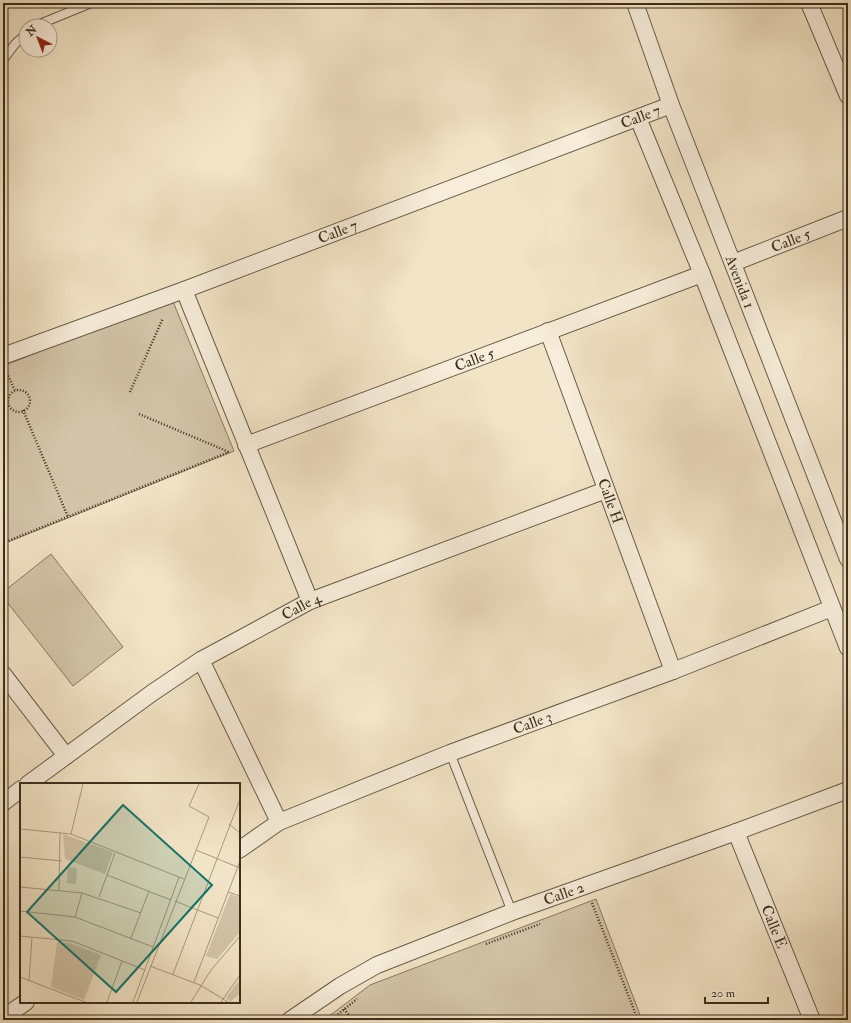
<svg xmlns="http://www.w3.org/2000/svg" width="851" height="1023" font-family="'IM FELL Double Pica',serif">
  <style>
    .green { fill: #d3c5a9; stroke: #877a62 }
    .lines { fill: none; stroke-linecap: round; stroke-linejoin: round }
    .service-casing { stroke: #695c46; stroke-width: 10 }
    .minor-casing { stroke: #695c46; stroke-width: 18 }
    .path { stroke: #3b2e1b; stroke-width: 2.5; stroke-dasharray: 1 2; stroke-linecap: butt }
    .service { stroke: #f7edda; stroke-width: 8 }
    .minor { stroke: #f7edda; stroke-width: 16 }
    .labels { text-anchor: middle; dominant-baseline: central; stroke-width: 3; stroke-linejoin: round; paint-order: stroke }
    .street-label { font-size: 15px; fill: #3b2e1b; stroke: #f7edda }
    .inset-road { fill: none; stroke: #a99b82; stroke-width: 1 }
    .view { fill: #0f766e; fill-opacity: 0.15; stroke: #0f766e; stroke-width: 2 }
    .inset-edge { fill: none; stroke: #3b2e1b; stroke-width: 2 }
  </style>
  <rect width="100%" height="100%" fill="#f2e4c6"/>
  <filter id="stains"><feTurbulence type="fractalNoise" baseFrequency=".005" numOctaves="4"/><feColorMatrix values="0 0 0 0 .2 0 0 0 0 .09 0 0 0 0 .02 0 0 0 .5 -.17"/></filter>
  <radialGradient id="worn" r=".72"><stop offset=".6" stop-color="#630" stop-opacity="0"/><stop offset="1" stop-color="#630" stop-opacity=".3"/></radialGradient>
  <path class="green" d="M172 299 234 451 3 544V366Z
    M51 554 123 647 73 686 3 597V592Z
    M596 899 642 1020H324L370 985Z"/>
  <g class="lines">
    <g class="service-casing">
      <path id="service" d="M35 26 91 3
        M3 60 15 44 26 34
        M450 753 512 912"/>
    </g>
    <g class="minor-casing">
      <g id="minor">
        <path id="s1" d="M635 3 671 105 848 559"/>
        <path d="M809 3 848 96"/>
        <path d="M638 118 702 274 848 648"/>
        <path id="s2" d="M733 263 848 218"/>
        <path d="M184 290 310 601"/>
        <path id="s3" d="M548 331 673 671"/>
        <path id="s4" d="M3 356 184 290 671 105"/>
        <path id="s5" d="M246 445 702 274"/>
        <path d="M201 660 279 822"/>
        <path d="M3 674 66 756"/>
        <path id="s6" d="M28 784 152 693 201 660 310 601 606 490"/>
        <path d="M3 803 21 789"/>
        <path id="s7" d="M736 832 812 1020"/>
        <path id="s8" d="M239 850 279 822 450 753 673 671 832 608"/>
        <path d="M3 1018 26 1002"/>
        <path id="s9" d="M290 1020 340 986 377 965 512 912 736 832 848 790"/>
      </g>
    </g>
    <path class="path" d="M7 373 15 391
      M8 401a11 11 0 1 1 22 0a11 11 0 1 1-22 0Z
      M130 392 163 318
      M23 410 68 517
      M139 414 229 452
      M3 543 229 452
      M592 903 638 1020
      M486 944 540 924
      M344 1009 353 1020
      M331 1020 357 999"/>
    <use href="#service" class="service"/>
    <use href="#minor" class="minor"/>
  </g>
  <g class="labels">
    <g class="street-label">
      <text stroke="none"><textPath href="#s4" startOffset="681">Calle 7</textPath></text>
      <text stroke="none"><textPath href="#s4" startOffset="357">Calle 7</textPath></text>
      <text stroke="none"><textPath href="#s2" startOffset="62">Calle 5</textPath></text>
      <text stroke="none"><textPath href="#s1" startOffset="298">Avenida 1</textPath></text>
      <text stroke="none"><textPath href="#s5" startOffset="244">Calle 5</textPath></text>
      <text stroke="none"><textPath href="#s3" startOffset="181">Calle H</textPath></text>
      <text stroke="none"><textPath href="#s6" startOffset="327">Calle 4</textPath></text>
      <text stroke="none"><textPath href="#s8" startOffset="321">Calle 3</textPath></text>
      <text stroke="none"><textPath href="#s9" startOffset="303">Calle 2</textPath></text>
      <text stroke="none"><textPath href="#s7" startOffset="102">Calle E</textPath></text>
    </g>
  </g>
  <g transform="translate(20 783)">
    <rect width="220" height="220" fill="#f2e4c6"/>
    <path d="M43 51 93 69 85 91 45 76ZM48 84 57 85 56 101 47 100ZM210 111 220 114V149L197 176 186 173ZM37 159 49 160 81 172 64 217 31 204ZM220 196V210L210 219 206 215Z" fill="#d3c5a9"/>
    <path class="inset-road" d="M209 41 220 50M0 46 51 51 164 96M51 51 63 1M176 67 220 85M0 74 42 78M87 92 151 117M0 104 62 110 121 130M39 107 40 49M208 109 220 113M79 114 95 70M155 118 198 135M0 128 55 134 133 164M55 134 62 110M0 153 52 158 125 187M111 155 129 108M130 183 180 202 208 219M153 191 220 16M0 194 65 219M9 198 12 154M174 199 220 78M87 219 102 178M113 219 159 94M117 219 189 34 169 23 179 1M171 219 191 187 220 153M201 219 220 192"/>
    <path class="view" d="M103 22 192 102 96 209 7 129Z"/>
    <rect width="220" height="220" class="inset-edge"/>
  </g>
  <rect width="851" height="1023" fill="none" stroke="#f2e4c6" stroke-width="16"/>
  <rect x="4" y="4" width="843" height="1015" fill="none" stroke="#3b2e1b" stroke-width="2"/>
  <rect x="8" y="8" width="835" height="1007" fill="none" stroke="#3b2e1b"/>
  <g transform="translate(38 38) rotate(318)"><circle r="19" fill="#f7edda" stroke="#aca18e"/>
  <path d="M0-3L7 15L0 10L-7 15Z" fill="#8f2418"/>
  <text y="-6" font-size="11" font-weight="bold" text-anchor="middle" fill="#3b2e1b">N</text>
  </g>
  <path d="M705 997v6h63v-6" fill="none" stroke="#3b2e1b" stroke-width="2"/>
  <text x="711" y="997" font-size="12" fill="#3b2e1b" stroke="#f7edda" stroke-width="3" paint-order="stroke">20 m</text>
  <rect width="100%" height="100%" filter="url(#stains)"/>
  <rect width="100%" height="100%" fill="url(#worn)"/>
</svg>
